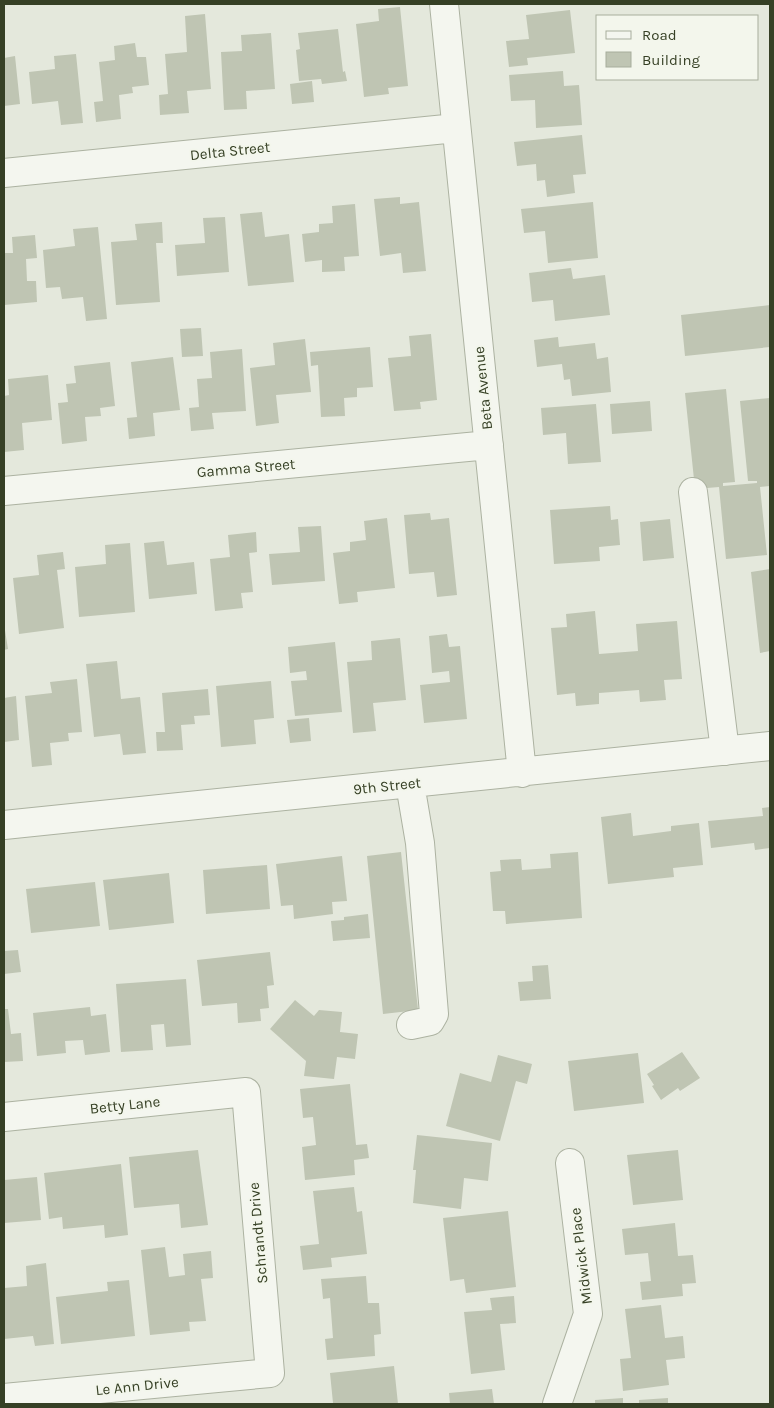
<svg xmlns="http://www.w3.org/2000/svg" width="774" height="1408" font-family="Karla,sans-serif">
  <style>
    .building { fill: #bfc5b3 }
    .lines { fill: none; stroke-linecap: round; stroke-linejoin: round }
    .minor-casing { stroke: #acb2a1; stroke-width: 30 }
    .minor { stroke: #f4f6ef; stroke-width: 28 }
    .labels { text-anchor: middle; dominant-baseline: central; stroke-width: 4; stroke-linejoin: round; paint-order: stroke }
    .street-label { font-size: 15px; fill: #364025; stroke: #f3f6ec }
  </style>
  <rect width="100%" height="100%" fill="#e4e8dc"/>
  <path class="building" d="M400 7 408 86 388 88 389 94 364 97 356 24 379 21 378 9Z
    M570 10 575 53 527 58 528 65 509 67 506 41 529 39 526 15Z
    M205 14 211 89 187 91 189 113 160 115 159 95 168 94 165 54 187 52 185 16Z
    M338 29 343 72 345 71 347 81 322 84 321 79 299 81 296 50 300 49 298 33Z
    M271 33 275 89 246 91 247 109 224 110 221 52 242 51 241 35Z
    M135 43 137 57H146L149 85 132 87 133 93 119 95 121 119 96 122 94 102 103 101 99 62 115 60 114 46Z
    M76 54 83 123 61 125 58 101 32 104 29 72 55 69 54 56Z
    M15 56 20 104 4 106V58Z
    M563 71 564 86 579 85 582 125 536 128 535 100 511 101 509 75Z
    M312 81 314 102 292 104 290 84Z
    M582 135 586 174 573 175 575 193 547 197 545 180 537 181 536 164 517 166 514 142Z
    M400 197V204L419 202 426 271 403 273 401 253 380 256 374 199Z
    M593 202 598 258 548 263 545 231 524 233 521 209Z
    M355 204 359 256 344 257 345 271 322 272V260L305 262 302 234 319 232V224L333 223 332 206Z
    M262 212 265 237 289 234 294 282 248 286 240 214Z
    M225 217 229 272 177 276 175 245 205 243 203 218Z
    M162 222 163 243H156L160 302 116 305 111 242 137 240 135 224Z
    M98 227 107 319 86 321 83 297 62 299 60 287 46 288 43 250 75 246 73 229Z
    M35 235 37 258 26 259 27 281H36L37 302 4 305V253H13L12 237Z
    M571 268 573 279 605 275 610 315 555 321 553 300 532 302 529 273Z
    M770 305V347L685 356 681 315Z
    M201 328 203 356 182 357 180 329Z
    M431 334 437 400 420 402 421 409 394 411 388 358 411 356 409 336Z
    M558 337 559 347 595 343 597 359 608 357 611 392 572 396 570 379 564 380 562 364 537 367 534 340Z
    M305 339 311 392 276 395 279 423 256 426 250 368 275 365 273 343Z
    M370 347 373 387 357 388V397L344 398 345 416 321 417 318 365 311 366 310 352Z
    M242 349 246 411 212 413 214 429 191 431 189 408 199 407 197 379 212 378 210 352Z
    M173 357 180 410 153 413 155 436 129 439 127 418 137 417 131 362Z
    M110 362 115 406 100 408 101 416 85 417 87 441 62 444 58 403 68 402 66 384 76 383 74 366Z
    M48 375 52 420 22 423 24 450 4 452V396L9 395 8 379Z
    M726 389 735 482 723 483V486L757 483V481H748L740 401 770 398V486L760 487 767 555 726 559 719 487 695 489 685 393Z
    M650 401 652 431 612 434 610 404Z
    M596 404 601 462 568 464 566 433 543 435 541 408Z
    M610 506 611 520 618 519 620 545 599 547 600 561 554 564 550 510Z
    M430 513 431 520 449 518 457 595 437 597 434 572 409 574 404 515Z
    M387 518 395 588 357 592 358 602 339 604 333 553 350 551V542L366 540 364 521Z
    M670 519 674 558 643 561 640 522Z
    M321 526 325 581 272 585 269 554 300 552 298 527Z
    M256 532 257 552 249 553 253 592 241 593 243 608 215 611 210 559 230 557 228 535Z
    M164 541 167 565 194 562 197 594 149 599 144 543Z
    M130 543 135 612 79 617 75 567 106 564 105 545Z
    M63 552 65 569 57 570 64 628 19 634 13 578 39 575 37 555Z
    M770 569V651L760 653 751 572Z
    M595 611 599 654 638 651 636 624 677 621 682 679 664 680 666 700 640 702 639 690 599 693V704L576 706 575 693 557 695 551 628 567 627 566 614Z
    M4 624 8 649 4 650Z
    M447 634 449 647 460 646 467 719 424 723 420 685 450 682 449 671 432 673 429 636Z
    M400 638 406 700 373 703 376 731 353 733 347 662 372 660 371 641Z
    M335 642 342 712 295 716 291 681 307 680 306 671 290 673 288 647Z
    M117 661 121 699 140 697 146 753 123 755 120 734 94 737 86 664Z
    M77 679 82 732 68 733 69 741 50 743 52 765 32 767 25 696 52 693 50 682Z
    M271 681 274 718 254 720 256 744 221 747 216 686Z
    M208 689 210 715 194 716 195 724 181 725 183 750 157 751 156 732H165L162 693Z
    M16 696 19 740 4 742V698Z
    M309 718 311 741 290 743 287 720Z
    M770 807V848L755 850 754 843 711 848 708 821 763 816 762 808Z
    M631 813 633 836 671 831V826L699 823 703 865 673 868 674 877 608 884 601 817Z
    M401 852 418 1010 383 1014 367 856Z
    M578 852 582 918 506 924 505 911H493L490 872 501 871 500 860 521 859 522 870 551 868 550 854Z
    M342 856 347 901 332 902 333 914 294 919 293 905 281 906 276 864Z
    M267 865 270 909 206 914 203 870Z
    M169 873 174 923 109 930 103 880Z
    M95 882 100 926 31 933 26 889Z
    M368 914 370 938 333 941 331 921 344 920V917Z
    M18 950 21 972 4 974V951Z
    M270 952 274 985 267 986 269 1008 260 1009 261 1021 238 1023 237 1003 202 1006 197 960Z
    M548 965 551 999 520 1001 518 982 533 981 532 966Z
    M186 979 191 1045 166 1047 164 1024 151 1025 153 1050 121 1052 116 984Z
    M295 1000 314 1016 319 1010 342 1012 340 1032 358 1034 355 1059 337 1057 334 1079 304 1076 306 1061 270 1029Z
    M90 1007 91 1016 106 1014 110 1052 85 1055 83 1040 65 1041 66 1053 37 1056 33 1013Z
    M4 1009H8L11 1034 21 1033 23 1061 4 1062Z
    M682 1052 700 1078 680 1091 678 1088 661 1100 652 1086 654 1085 647 1074Z
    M638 1053 644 1103 574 1111 568 1061Z
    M498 1055 532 1064 527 1084 516 1081 500 1141 446 1126 460 1073 491 1082Z
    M350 1084 356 1145 367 1144 369 1158 354 1160 355 1175 305 1180 302 1147 316 1145 313 1117 303 1118 300 1089Z
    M417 1135 492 1143 488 1181 464 1178 461 1209 413 1203 416 1170H413Z
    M198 1150 208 1225 181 1228 179 1204 134 1208 129 1157Z
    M678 1150 683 1200 633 1205 627 1155Z
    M121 1164 128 1235 105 1238 104 1225 63 1229 62 1217 49 1219 44 1173Z
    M37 1177 41 1220 4 1223V1180Z
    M354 1187 357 1212 362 1211 367 1254 331 1258 332 1267 303 1270 300 1246 319 1244 313 1191Z
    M508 1211 516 1287 466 1293 464 1279 450 1281 443 1218Z
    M675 1223 678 1256 693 1255 696 1283 682 1284 683 1296 642 1300 640 1282 651 1281 648 1253 625 1255 622 1229Z
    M165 1247 169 1277 185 1275 183 1254 211 1251 213 1278 201 1279 206 1321 189 1322 190 1331 150 1335 141 1250Z
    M46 1263 54 1344 35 1346 33 1336 4 1339V1288L27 1286 26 1266Z
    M366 1276 368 1303H379L381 1334 374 1335 375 1356 327 1360 325 1339 333 1338 330 1298 323 1299 321 1279Z
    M129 1280 135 1336 61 1344 56 1297 108 1291 107 1282Z
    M514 1296 516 1323 500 1324 505 1370 471 1374 464 1312 492 1310 490 1298Z
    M661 1305 665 1338 683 1336 685 1358 666 1360 669 1385 623 1391 620 1359 631 1358 625 1309Z
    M394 1366 398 1404 333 1403 330 1373Z
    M492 1389 494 1404H450L449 1393Z
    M623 1398V1404H595V1400Z
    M668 1398V1404H639V1400Z"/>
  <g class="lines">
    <g class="minor-casing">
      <path id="minor" d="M444 4 522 773
        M4 173 456 128
        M4 491 489 445
        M693 492 725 751
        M410 784 420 843 434 1014 430 1021 411 1025
        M4 825 770 746
        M4 1117 246 1092 270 1373 4 1398
        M557 1404 588 1314 570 1163"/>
    </g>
    <use href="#minor" class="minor"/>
  </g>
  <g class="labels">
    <g class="street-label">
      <text transform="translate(230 151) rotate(-6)">Delta Street</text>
      <text transform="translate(483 388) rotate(-96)">Beta Avenue</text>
      <text transform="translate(246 468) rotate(-5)">Gamma Street</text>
      <text transform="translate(387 786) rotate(-6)">9th Street</text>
      <text transform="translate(125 1105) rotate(-6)">Betty Lane</text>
      <text transform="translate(258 1233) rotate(-95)">Schrandt Drive</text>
      <text transform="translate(581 1256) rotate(-97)">Midwick Place</text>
      <text transform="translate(137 1386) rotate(-6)">Le Ann Drive</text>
    </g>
  </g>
  <rect width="774" height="1408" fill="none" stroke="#364025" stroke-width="10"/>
  <rect x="596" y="15" width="162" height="65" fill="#f3f6ec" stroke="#a7ad9c"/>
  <rect x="606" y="31" width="25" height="8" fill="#f4f6ef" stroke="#a7ad9c"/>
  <text x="642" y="40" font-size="15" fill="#364025">Road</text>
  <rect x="606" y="52" width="25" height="15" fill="#bfc5b3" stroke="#a7ad9c"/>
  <text x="642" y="65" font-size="15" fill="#364025">Building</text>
</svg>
